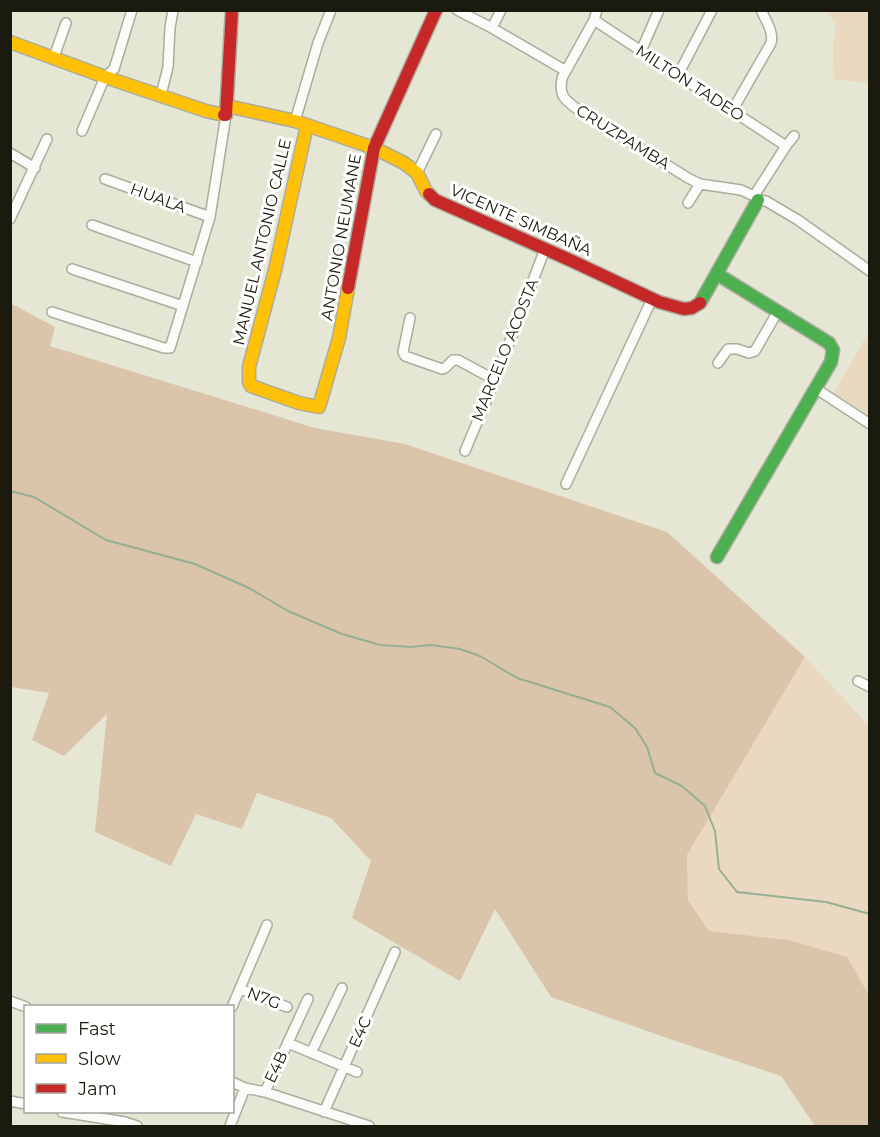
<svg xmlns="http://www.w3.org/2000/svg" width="880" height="1137" font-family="Montserrat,sans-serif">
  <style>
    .green { fill: #ead8c1 }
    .forest { fill: #dac5ab }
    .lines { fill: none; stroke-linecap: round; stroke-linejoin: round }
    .stream { stroke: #95af93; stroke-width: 2 }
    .street-casing { stroke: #acac9e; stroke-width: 12 }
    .fast-casing { stroke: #acac9e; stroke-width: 15 }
    .slow-casing { stroke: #acac9e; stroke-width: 15 }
    .jam-casing { stroke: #acac9e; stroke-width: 15 }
    .street { stroke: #fbfbf9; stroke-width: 9 }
    .fast { stroke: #4caf50; stroke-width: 12 }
    .slow { stroke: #ffc107; stroke-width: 12 }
    .jam { stroke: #c62828; stroke-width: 12 }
    .labels { text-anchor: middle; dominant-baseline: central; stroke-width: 6; stroke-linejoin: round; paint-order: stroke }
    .street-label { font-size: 16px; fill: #1b1a0e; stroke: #fff }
  </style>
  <rect width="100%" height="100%" fill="#e6e6d4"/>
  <path class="green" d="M825 11H869V83L834 79 833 48 836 23Z
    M868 333 870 334 869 415 834 393Z
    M805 657 869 726V995L847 957 789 940 709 931 688 900 687 855Z"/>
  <path class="forest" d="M10 303 55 327 50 346 315 428 405 444 667 532 805 657 687 855 688 900 709 931 789 940 847 957 869 995V1126H815L781 1076 664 1037 551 997 495 909 460 981 352 918 371 861 331 818 257 793 242 829 196 814 171 866 95 832 107 714 64 756 32 740 49 693 11 687Z"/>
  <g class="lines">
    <path class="stream" d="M10 491 34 497 106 540 195 564 249 588 288 611 342 634 380 645 411 647 431 645 460 649 480 656 517 678 610 707 635 728 647 747 655 773 682 786 705 806 715 831 719 869 737 892 826 902 870 914"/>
    <g class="street-casing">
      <path id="street" d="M457 10 492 28 566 71
        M597 10 594 20 562 78C559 96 564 99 577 109L688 178 700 184 741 190 754 196 758 200 766 201 798 220 870 271
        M594 20 786 146
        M492 28 501 10
        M641 51 659 10
        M54 57 66 23
        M678 75 712 10
        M161 95 168 67 170 28 173 10
        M732 111 771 43C774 32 766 21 761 10
        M295 121 318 43 331 10
        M82 131 105 77 114 69 132 10
        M10 153 35 168
        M417 173 436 134
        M105 179 210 217
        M754 196 786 146 794 136
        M688 203 700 184
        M10 219 47 139
        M92 225 197 262
        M72 269 183 306
        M52 312 164 348H170L210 217 226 115
        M410 318 403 352 405 356 442 369 445 368 453 360H458L495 380
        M718 363 728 349H737L749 353 755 351 778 311
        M815 388 870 424
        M465 451 495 380 545 249
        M566 484 652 299
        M858 681 870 687
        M240 989 287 1007
        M10 1001 26 1007
        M232 1007 267 925
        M288 1043 357 1072
        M311 1053 342 988
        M232 1082 245 1088 265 1092 369 1126
        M265 1092 308 999
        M10 1101 26 1104
        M62 1112 125 1122 137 1126
        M324 1112 395 952
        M230 1126 245 1088"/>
    </g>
    <g class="fast-casing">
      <path id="fast" d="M717 274 829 343 833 350 831 362 717 557
        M700 303 758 200"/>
    </g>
    <g class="slow-casing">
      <path id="slow" d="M10 42 105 77 206 111 224 115
        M227 106 295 121 374 148 404 163 417 173 426 191 429 194
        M307 125 275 270 249 367V382L251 386 299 403 319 407 339 338 348 288"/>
    </g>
    <g class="jam-casing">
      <path id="jam" d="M224 115H226L232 10
        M429 194 435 200 572 261 659 302 684 309 692 308 700 303
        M348 288 374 148 436 10"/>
    </g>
    <use href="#street" class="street"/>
    <use href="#fast" class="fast"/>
    <use href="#slow" class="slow"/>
    <use href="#jam" class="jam"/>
  </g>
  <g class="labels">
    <g class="street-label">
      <text transform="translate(690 83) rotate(33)">MILTON TADEO</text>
      <text transform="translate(623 137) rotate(32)">CRUZPAMBA</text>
      <text transform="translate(158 198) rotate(20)">HUALA</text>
      <text transform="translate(521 220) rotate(24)">VICENTE SIMBAÑA</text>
      <text transform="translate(341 237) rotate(-80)">ANTONIO NEUMANE</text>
      <text transform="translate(262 242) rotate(-77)">MANUEL ANTONIO CALLE</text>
      <text transform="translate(505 350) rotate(-68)">MARCELO ACOSTA</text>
      <text transform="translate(264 998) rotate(21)">N7G</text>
      <text transform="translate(360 1032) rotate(-66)">E4C</text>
      <text transform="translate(276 1067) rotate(-65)">E4B</text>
    </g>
  </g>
  <rect width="880" height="1137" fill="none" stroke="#1b1a0e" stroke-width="24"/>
  <rect x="24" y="1005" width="210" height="108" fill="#ffffff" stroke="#a4a39f" stroke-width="1.5"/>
  <rect x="36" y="1024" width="30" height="9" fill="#4caf50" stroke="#a4a39f" stroke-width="1.5"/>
  <text x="78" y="1035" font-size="18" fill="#1b1a0e">Fast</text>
  <rect x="36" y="1054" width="30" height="9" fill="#ffc107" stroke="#a4a39f" stroke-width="1.5"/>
  <text x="78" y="1065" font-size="18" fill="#1b1a0e">Slow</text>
  <rect x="36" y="1084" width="30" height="9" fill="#c62828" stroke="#a4a39f" stroke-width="1.5"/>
  <text x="78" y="1095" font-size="18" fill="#1b1a0e">Jam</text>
</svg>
